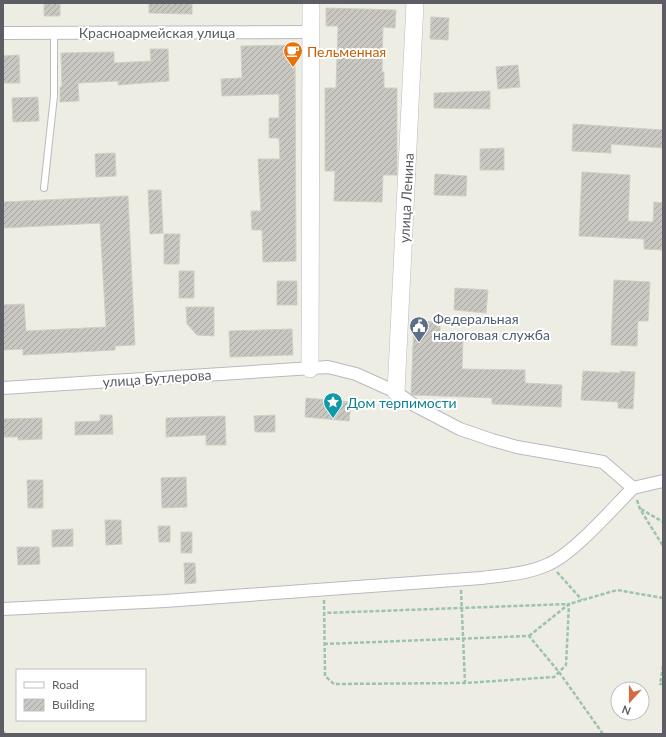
<svg xmlns="http://www.w3.org/2000/svg" width="666" height="737" font-family="Lato,sans-serif">
  <style>
    .building { fill: url(#building-hatch); stroke: #d1cfc3 }
    .lines { fill: none; stroke-linecap: round; stroke-linejoin: round }
    .lane-casing { stroke: #b9babf; stroke-width: 8 }
    .street-casing { stroke: #b9babf; stroke-width: 14 }
    .secondary-casing { stroke: #babbc1; stroke-width: 18 }
    .path { stroke: #9dc2b0; stroke-width: 2.5; stroke-dasharray: 4 2; stroke-linecap: butt }
    .lane { stroke: #fff; stroke-width: 6 }
    .street { stroke: #fff; stroke-width: 12 }
    .secondary { stroke: #fff; stroke-width: 17 }
    .labels { text-anchor: middle; dominant-baseline: central; stroke-width: 4; stroke-linejoin: round; paint-order: stroke }
    .street-label { font-size: 14px; fill: #5c5e63; stroke: #fff }
    .food-label { font-size: 14px; fill: #c56008; stroke: #fff; text-anchor: start }
    .service-label { font-size: 14px; fill: #4e5e75; stroke: #fff; text-anchor: start }
    .culture-label { font-size: 14px; fill: #0d838f; stroke: #fff; text-anchor: start }
  </style>
  <defs>
    <pattern id="building-hatch" width="6" height="6" patternUnits="userSpaceOnUse"><rect width="6" height="6" fill="#c8c7c1"/><path d="M-1 1l2-2M0 6l6-6M5 7l2-2" fill="none" stroke="#a6a5a0"/></pattern>
  </defs>
  <rect width="100%" height="100%" fill="#edede4"/>
  <path class="building" d="M44 3H60V16H44Z
    M149 3H192V14L149 13Z
    M326 8 396 10 395 28 383 27 382 72H384V88H397V175H383L382 202 334 201 335 171H325V88H336L338 26H326Z
    M431 17 449 18 448 40 430 39Z
    M295 45 296 261 263 262 262 230H252L251 211H261L258 159H280L279 138H269V118H279V94L222 96 221 79 242 78 241 46Z
    M150 49H168L169 81 118 85V81L78 83 79 101 60 102V87H62L61 53 114 52V63L151 61Z
    M19 55 20 83H3V56Z
    M518 65 520 87 498 89 496 67Z
    M490 91V109L434 108V93Z
    M38 97 39 121 13 122 12 98Z
    M573 124 663 130V148L611 144V153L572 151Z
    M504 148V170H480V149Z
    M115 153 116 176 96 177 95 154Z
    M582 172 630 175 628 221 653 222 654 202 663 203V250L644 249V239L579 236Z
    M435 174 467 176 466 196 434 195Z
    M148 190H161L163 233 150 234Z
    M128 196 135 345 115 346V350L23 355V349L3 350V305L24 304 26 331 106 327 100 223 3 228V202Z
    M164 234H180L179 264H164Z
    M179 271H194V298H179Z
    M614 280 650 282 648 321H638L637 346 611 345Z
    M277 281H297V305H277Z
    M455 288 488 290 486 313 454 310Z
    M186 307H214V336L197 335 187 324Z
    M414 321 440 322V339L463 340 462 369 525 370V383L562 385 561 407 492 404V398L413 395 411 394Z
    M292 329 293 355 230 357 229 331Z
    M583 371 620 373V371L635 372 633 409 618 408V402L581 400Z
    M306 398 351 402 349 421 305 417Z
    M100 415H112L113 434 75 435V422L100 421Z
    M275 415V432H255L254 416Z
    M225 416 226 445H206V435L166 437V418Z
    M42 418V439L18 440V437H3V419Z
    M186 477 187 507 162 508 161 478Z
    M27 480H43V508H28Z
    M105 520H121L122 544 106 545Z
    M158 526H170V542H159Z
    M73 529V546L52 547V530Z
    M181 532H192V553H181Z
    M17 547H39L40 564 18 565Z
    M184 563H195L196 583 185 584Z"/>
  <g class="lines">
    <g class="lane-casing">
      <path id="lane" d="M44 188 54 96V33"/>
    </g>
    <g class="street-casing">
      <path id="street" d="M3 33 312 32
        M3 388 328 367 356 374 396 392 414 405 460 429 492 440 517 447 603 462 633 488 663 481
        M3 609 165 601 481 578C504 575 528 574 549 564 574 553 612 509 633 488"/>
    </g>
    <g class="secondary-casing">
      <path id="secondary" d="M310 369 311 3
        M396 392 415 3"/>
    </g>
    <path class="path" d="M637 500 640 509 663 546
      M641 509 663 522
      M557 572 582 600
      M461 590 465 683
      M324 600 325 676 334 684 465 683 554 677 566 665 569 604 324 613
      M529 636 569 604 617 590 663 598
      M324 644 529 636 559 672 603 734
      M663 666 660 684H663
      M4 734V731"/>
    <use href="#lane" class="lane"/>
    <use href="#street" class="street"/>
    <use href="#secondary" class="secondary"/>
  </g>
  <defs>
    <g id="cafe-pin" transform="scale(1)"><path d="M0 17L-7.5 6A9.5 9.5 0 1 1 7.5 6Z" fill="#e8710a" stroke="#fff"/><path d="M-5.5-4.5H6V0H3Q3 3.5 0 3.5H-2.5Q-5.5 3.5-5.5 0ZM3-3.2v2h1.7v-2ZM-6 4.5H4V6H-6Z" fill="#fff"/></g>
    <g id="civic-pin" transform="scale(1)"><path d="M0 17L-7.5 6A9.5 9.5 0 1 1 7.5 6Z" fill="#5c6f8a" stroke="#fff"/><path d="M-.6-6.5H3V-4.5H.6V-3L4-1V1h2V6H-6V1h2V-1L-.6-3ZM-1.2 2.5V6h2.4V2.5Z" fill="#fff"/></g>
    <g id="sight-pin" transform="scale(1)"><path d="M0 17L-7.5 6A9.5 9.5 0 1 1 7.5 6Z" fill="#0f9aa8" stroke="#fff"/><path d="M0-6L1.8-2.2L6-1.7L2.9 1.2L3.7 5.4L0 3.3L-3.7 5.4L-2.9 1.2L-6-1.7L-1.8-2.2Z" fill="#fff"/></g>
  </defs>
  <g fill-rule="evenodd">
    <use href="#cafe-pin" x="293" y="51"/>
    <use href="#civic-pin" x="419" y="326"/>
    <use href="#sight-pin" x="333" y="402"/>
  </g>
  <g class="labels">
    <g class="street-label">
      <text x="157" y="32">Красноармейская улица</text>
      <text transform="translate(406 198) rotate(-87)">улица Ленина</text>
      <text transform="translate(157 378) rotate(-4)">улица Бутлерова</text>
    </g>
    <g class="food-label">
      <text x="307" y="51">Пельменная</text>
    </g>
    <g class="service-label">
      <text x="433" y="318">Федеральная<tspan x="433" dy="16">налоговая служба</tspan></text>
    </g>
    <g class="culture-label">
      <text x="347" y="402">Дом терпимости</text>
    </g>
  </g>
  <rect width="666" height="737" fill="none" stroke="#5c5e63" stroke-width="8"/>
  <rect x="16" y="669" width="130" height="52" fill="#ffffff" stroke="#bebfc1"/>
  <rect x="24" y="682" width="20" height="6" fill="#ffffff" stroke="#bebfc1"/>
  <text x="52" y="689" font-size="12" fill="#5c5e63">Road</text>
  <rect x="24" y="699" width="20" height="12" fill="url(#building-hatch)" stroke="#bebfc1"/>
  <text x="52" y="709" font-size="12" fill="#5c5e63">Building</text>
  <g transform="translate(630 701) rotate(201)"><circle r="19" fill="#ffffff" stroke="#bebfc1"/>
  <path d="M0-3L7 15L0 10L-7 15Z" fill="#d46c43"/>
  <text y="-6" font-size="11" font-weight="bold" text-anchor="middle" fill="#5c5e63">N</text>
  </g>
</svg>
